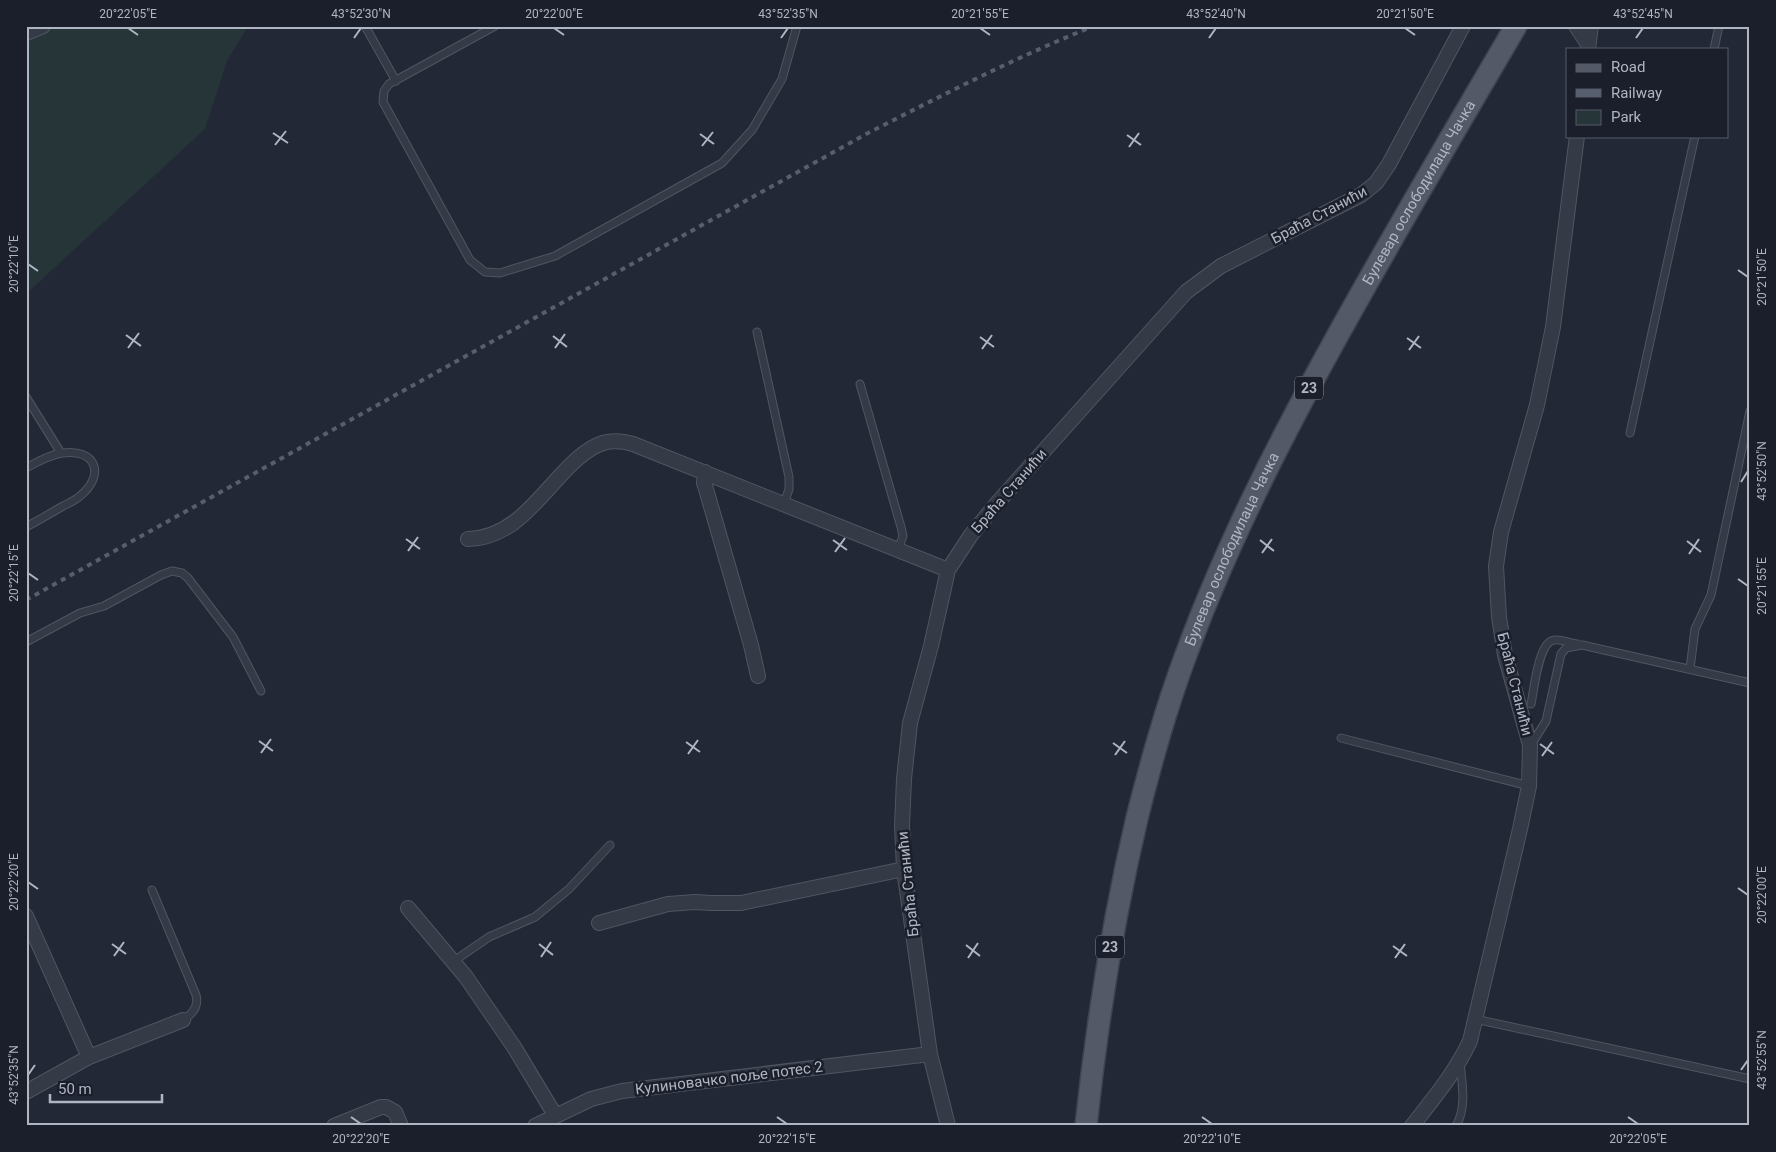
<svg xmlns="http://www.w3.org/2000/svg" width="1776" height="1152" font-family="Roboto,sans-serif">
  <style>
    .green { fill: #253538 }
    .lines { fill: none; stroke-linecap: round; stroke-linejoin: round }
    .service-casing { stroke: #505562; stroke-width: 9 }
    .minor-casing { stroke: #505562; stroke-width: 16 }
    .primary-casing { stroke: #3f4350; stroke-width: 24 }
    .service { stroke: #353a47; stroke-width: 7 }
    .minor { stroke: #353a47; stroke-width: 14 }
    .primary { stroke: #535967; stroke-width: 21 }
    .rail { stroke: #575e6e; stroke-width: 4; stroke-dasharray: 5 5; stroke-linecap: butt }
    .ticks { fill: none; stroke: #b0b5c3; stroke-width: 2 }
    .labels { text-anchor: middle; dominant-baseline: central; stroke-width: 5; stroke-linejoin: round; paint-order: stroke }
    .shield { fill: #1b1f2c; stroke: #838896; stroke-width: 1 }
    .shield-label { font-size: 14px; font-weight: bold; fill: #b0b5c3 }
    .street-label { font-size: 15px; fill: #b0b5c3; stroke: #1b1f2c }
    .neatline { fill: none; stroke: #b0b5c3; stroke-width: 2 }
    .ticks-label { font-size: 12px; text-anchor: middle; fill: #b0b5c3 }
  </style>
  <rect width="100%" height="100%" fill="#222836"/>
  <path class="green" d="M31 26H248L227 61 205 129 26 294V28Z"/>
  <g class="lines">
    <g class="service-casing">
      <path id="service" d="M365 26 396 81
        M495 26 389 84 384 91 383 102 470 260 485 272 500 273 555 256 722 163 752 130 782 79 797 26
        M1714 49 1719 26
        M757 332 789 477V489L784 504
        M860 384 901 527 903 536 898 550
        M26 397 61 453
        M1630 433 1695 136
        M26 468C37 462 49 455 62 453 96 448 106 475 80 496 76 500 69 503 63 506 51 513 39 520 26 527
        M26 642 80 613 104 606 161 575 172 571 182 573 188 578 233 637 261 691
        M1690 669 1695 629 1711 595 1750 411
        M1531 704C1534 691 1538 642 1554 640 1560 639 1570 643 1577 644
        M1341 738 1529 786
        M1531 745 1546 721 1561 654 1566 648 1582 645 1750 683
        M152 890 196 995C199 1006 193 1014 183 1020
        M454 961 489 937 535 917 569 889 610 845
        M1475 1019 1750 1079
        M1456 1126C1467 1107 1462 1084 1460 1063"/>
    </g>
    <g class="minor-casing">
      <path id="minor" d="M1576 26 1588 44
        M26 33 43 26
        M1588 49 1591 26
        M705 472 704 483 706 489 751 645 758 676
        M468 539C518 538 543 489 577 459 584 453 593 446 603 443 613 440 623 441 633 444L948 570
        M408 908 466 977 514 1047 555 1115
        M26 916 89 1057
        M599 923 668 904 695 902 711 903H741L904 869
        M26 1092 89 1057 183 1020
        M334 1126 381 1107H386L395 1112 401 1126
        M535 1126 591 1099 622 1091 930 1054
        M948 1126 930 1054 904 869 902 826 904 779 910 723 931 646 948 570 971 535 998 502 1186 292 1221 266 1361 195 1376 183 1389 164 1463 26
        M1412 1126C1433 1099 1455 1073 1470 1041L1520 829 1529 786 1530 745 1505 655 1499 617 1496 566 1501 532 1537 405 1553 327 1577 136"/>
    </g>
    <g class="primary-casing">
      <g id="primary">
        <path id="s1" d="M1086 1126C1097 1022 1113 920 1137 818 1149 770 1162 722 1179 674 1221 555 1278 443 1339 333 1396 230 1456 128 1516 26"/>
      </g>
    </g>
    <use href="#service" class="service"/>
    <use href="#minor" class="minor"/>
    <use href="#primary" class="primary"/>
    <path class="rail" d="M26 600 868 133C943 95 1016 57 1094 26"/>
  </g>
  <path class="ticks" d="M128 28 138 35M554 28 564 35M980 28 990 35M1405 28 1415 35M354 38 361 28M781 38 788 28M1209 38 1216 28M1636 38 1643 28M273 133 288 143M700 134 714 144M1127 135 1141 145M275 145 286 131M702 146 713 132M1129 147 1139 133M28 264 38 271M1738 270 1748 277M126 335 141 346M553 336 567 347M980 337 994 347M1407 338 1421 348M128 348 139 333M555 348 565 334M982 349 992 335M1409 350 1419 336M1741 482 1748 471M406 539 420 549M833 540 847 550M1260 540 1274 551M1687 541 1701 552M408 551 418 537M835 552 845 538M1262 553 1272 539M1689 554 1699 539M28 573 38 580M1738 579 1748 586M259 741 273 751M686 742 700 752M1113 743 1127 753M1540 744 1554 754M261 753 271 739M688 754 698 740M1115 755 1125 741M1542 756 1552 742M28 882 38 889M1738 888 1748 895M112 944 126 954M539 944 553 955M966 945 980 956M1393 946 1407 956M114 956 124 942M541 957 551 942M968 958 978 943M1395 958 1405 944M1741 1070 1748 1060M28 1075 35 1065M351 1117 361 1124M777 1117 787 1124M1202 1117 1212 1124M1628 1117 1638 1124"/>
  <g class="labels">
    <g class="shield">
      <rect x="1295" y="376.5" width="28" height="23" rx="4"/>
      <rect x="1096" y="935.5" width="28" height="23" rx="4"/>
    </g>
    <g class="shield-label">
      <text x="1309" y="388">23</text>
      <text x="1110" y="947">23</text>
    </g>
    <g class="street-label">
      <text stroke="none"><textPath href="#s1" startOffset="1001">Булевар ослободилаца Чачка</textPath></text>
      <text transform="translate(1319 215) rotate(-28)">Браћа Станићи</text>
      <text transform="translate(1009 491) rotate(-49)">Браћа Станићи</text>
      <text stroke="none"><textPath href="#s1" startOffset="598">Булевар ослободилаца Чачка</textPath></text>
      <text transform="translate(1515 684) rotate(76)">Браћа Станићи</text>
      <text transform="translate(908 884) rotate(-96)">Браћа Станићи</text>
      <text transform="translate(729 1078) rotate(-7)">Кулиновачко поље потес 2</text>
    </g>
  </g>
  <rect width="1776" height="1152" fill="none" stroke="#1b1f2c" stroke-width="55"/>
  <rect x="1566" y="48" width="162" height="90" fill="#1b1f2c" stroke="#575b68"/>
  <rect x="1576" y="64" width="25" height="8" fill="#535967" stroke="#575b68"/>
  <text x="1611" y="72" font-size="15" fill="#b0b5c3">Road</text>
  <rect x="1576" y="89" width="25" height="8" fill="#575e6e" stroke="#575b68"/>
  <text x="1611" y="98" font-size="15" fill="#b0b5c3">Railway</text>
  <rect x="1576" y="110" width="25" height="15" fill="#253538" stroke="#575b68"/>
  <text x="1611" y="122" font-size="15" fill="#b0b5c3">Park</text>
  <path d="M50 1094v8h112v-8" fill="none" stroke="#b0b5c3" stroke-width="2.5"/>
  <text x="58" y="1094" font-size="15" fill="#b0b5c3" stroke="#1b1f2c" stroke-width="4" paint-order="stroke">50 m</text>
  <rect x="28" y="28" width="1720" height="1096" class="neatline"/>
  <g class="ticks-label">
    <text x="128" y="18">20°22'05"E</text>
    <text x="361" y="18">43°52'30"N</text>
    <text x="554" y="18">20°22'00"E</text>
    <text x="788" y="18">43°52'35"N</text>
    <text x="980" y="18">20°21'55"E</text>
    <text x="1216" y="18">43°52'40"N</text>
    <text x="1405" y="18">20°21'50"E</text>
    <text x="1643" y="18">43°52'45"N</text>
    <text transform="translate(14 264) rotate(-90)" y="4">20°22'10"E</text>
    <text transform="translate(1762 277) rotate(-90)" y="4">20°21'50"E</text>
    <text transform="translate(1762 471) rotate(-90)" y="4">43°52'50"N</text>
    <text transform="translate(14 573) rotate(-90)" y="4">20°22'15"E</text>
    <text transform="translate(1762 586) rotate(-90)" y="4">20°21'55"E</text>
    <text transform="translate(14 882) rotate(-90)" y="4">20°22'20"E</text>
    <text transform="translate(1762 895) rotate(-90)" y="4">20°22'00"E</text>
    <text transform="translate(1762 1060) rotate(-90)" y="4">43°52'55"N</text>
    <text transform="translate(14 1075) rotate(-90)" y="4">43°52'35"N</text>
    <text x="361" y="1143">20°22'20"E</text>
    <text x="787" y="1143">20°22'15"E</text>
    <text x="1212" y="1143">20°22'10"E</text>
    <text x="1638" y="1143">20°22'05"E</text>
  </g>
</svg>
